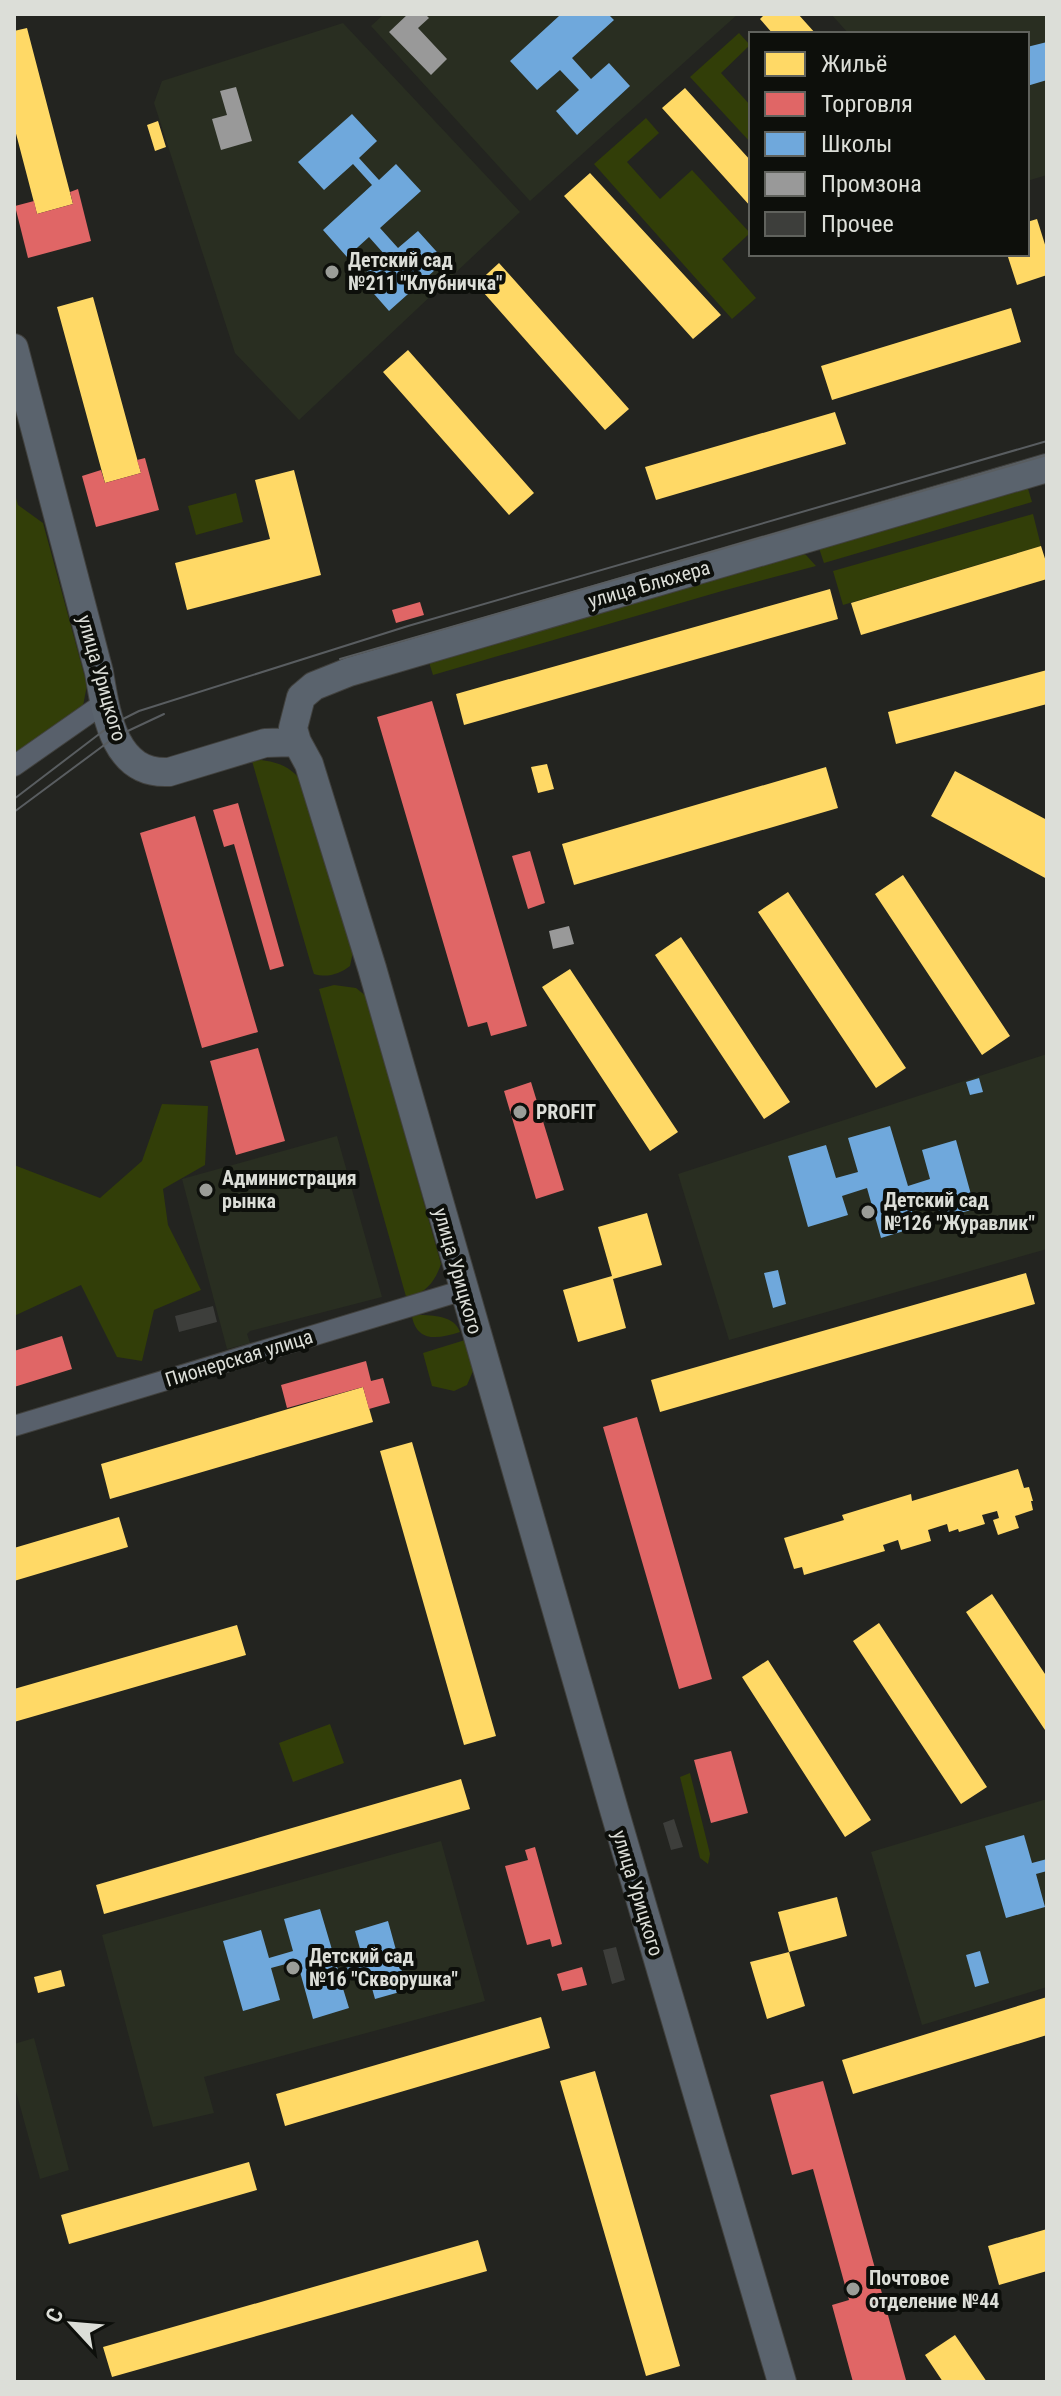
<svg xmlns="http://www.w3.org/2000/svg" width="1061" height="2396" font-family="'Roboto Condensed',sans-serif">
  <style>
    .built { fill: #292e21 }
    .green { fill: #323e08 }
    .homes { fill: #ffd966 }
    .shops { fill: #e06666 }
    .schools { fill: #6fa8dc }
    .industry { fill: #999 }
    .building { fill: #3d3e3b }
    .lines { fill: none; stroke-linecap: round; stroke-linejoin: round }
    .street-casing { stroke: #41413e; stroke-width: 22 }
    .secondary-casing { stroke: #41413e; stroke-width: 30 }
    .street { stroke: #58606b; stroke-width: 20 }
    .secondary { stroke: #5a636d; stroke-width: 28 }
    .tram { stroke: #595d60; stroke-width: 2 }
    .poi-dot { fill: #9b9d98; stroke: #0d0f0b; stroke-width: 3 }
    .labels { text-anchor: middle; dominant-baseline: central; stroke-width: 8; stroke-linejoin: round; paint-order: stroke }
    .poi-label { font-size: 20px; font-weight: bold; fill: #dcded8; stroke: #0d0f0b; text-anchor: start }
    .street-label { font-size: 20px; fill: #dcded8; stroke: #0d0f0b }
  </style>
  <rect width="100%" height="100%" fill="#232420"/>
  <path class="built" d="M384 14H738L530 201 371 26Z
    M831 14H1047V175L1027 181V34H849Z
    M343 23 520 212 299 420 235 353 154 103 162 81Z
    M1047 1054V1249L729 1340 678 1174Z
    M337 1136 382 1297 250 1331 247 1334 250 1343 227 1349 182 1179Z
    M1047 1799V1987L922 2025 871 1852Z
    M441 1841 485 2001 204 2077 214 2113 153 2127 102 1935Z
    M34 2038 69 2170 40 2179 14 2084V2044Z"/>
  <path class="green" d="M739 33 750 45 721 73 751 106V143L690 77Z
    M646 118 659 133 627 162 660 199 692 170 750 233 722 259 756 298 732 319 594 164Z
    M1026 482 1032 502 824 563 817 542Z
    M14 491 18 505 43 523 87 685 83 706 14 757Z
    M236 493 243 522 196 535 188 506Z
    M1033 514 1041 546 843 605 833 571Z
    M796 552 806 555 816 566 722 591 433 675 428 659Z
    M261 760C278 762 290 767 301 780L353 952 350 966C340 974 327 978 314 974L312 968 252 761Z
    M334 985 356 988 366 996 441 1264C434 1284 426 1291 407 1300L319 989Z
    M162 1104 208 1106 205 1165 163 1189 168 1225 201 1290 154 1310 142 1361 117 1357 81 1285 14 1316V1165L100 1198 142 1161Z
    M418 1315C433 1315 455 1316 460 1332 440 1338 418 1344 412 1317Z
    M465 1340 473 1371 467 1385 454 1391 432 1386 423 1353Z
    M330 1724 344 1763 293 1782 279 1743Z
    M690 1773 710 1854 708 1864 700 1858 680 1777Z"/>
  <path class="homes" d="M765 14H798L816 34H773L760 19Z
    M27 28 73 204 37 214 14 126V31Z
    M685 88 751 161V207L662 108Z
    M158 121 166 147 155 151 147 125Z
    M590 173 721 315 693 339 564 196Z
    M1037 219 1047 251V275L1017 285 1007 254H1027V222Z
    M499 263 629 409 605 430 476 284Z
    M93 297 141 473 105 483 57 307Z
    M1011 308 1021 342 832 400 821 366Z
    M408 350 534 493 509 515 383 372Z
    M835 412 846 444 656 500 645 467Z
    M294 470 321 575 187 610 175 563 270 539 255 480Z
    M1041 546 1047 565V579L861 635 851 603Z
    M830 589 838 619 464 725 456 694Z
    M1047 670V704L896 744 888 712Z
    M547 764 554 789 538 793 531 767Z
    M826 767 838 808 574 885 562 844Z
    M955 771 1047 820V879L931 816Z
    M903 875 1010 1036 982 1055 875 894Z
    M788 892 906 1068 876 1088 758 912Z
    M681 937 790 1102 764 1119 655 955Z
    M570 969 678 1132 650 1151 542 987Z
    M647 1213 662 1265 613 1279 626 1328 578 1342 563 1290 612 1276 598 1227Z
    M1026 1273 1035 1304 660 1412 651 1380Z
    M363 1387 373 1422 110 1499 101 1464Z
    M412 1442 496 1736 464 1745 380 1451Z
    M1018 1469 1024 1488 1029 1487 1033 1501H1031L1033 1510 1015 1516 1019 1528 998 1535 993 1520 999 1518 997 1511 982 1515 985 1524 959 1532 958 1529 949 1532 947 1524 928 1530 931 1541 901 1550 898 1540 883 1545 885 1551 804 1575 802 1567 794 1569 784 1538 844 1520 842 1515 911 1494 912 1501Z
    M119 1517 128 1547 14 1581V1548Z
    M992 1594 1047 1677V1733L966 1612Z
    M879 1623 987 1787 961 1804 853 1641Z
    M237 1625 246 1655 14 1722V1689Z
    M768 1660 871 1820 845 1837 742 1677Z
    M461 1779 470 1809 104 1914 96 1885Z
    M837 1897 847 1936 789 1952 778 1912Z
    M789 1952 805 2006 767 2019 750 1962Z
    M61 1970 65 1986 38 1993 34 1977Z
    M1047 1997V2035L853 2094 842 2060Z
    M541 2017 550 2048 285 2126 276 2094Z
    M595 2071 680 2366 646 2376 560 2081Z
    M249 2162 257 2190 69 2244 61 2215Z
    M1047 2229V2271L999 2285 988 2246Z
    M478 2240 487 2271 112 2377 103 2347Z
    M955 2335 987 2382H943L925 2355Z"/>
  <path class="shops" d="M78 189 91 241 28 258 15 206 34 201 37 214 73 204 70 192Z
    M145 458 159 510 96 527 82 476 101 470 105 483 141 473 137 460Z
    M420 602 424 615 396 623 392 610Z
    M432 701 527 1026 491 1036 487 1022 468 1027 377 717Z
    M238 803 284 966 270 970 234 844 224 847 213 810Z
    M195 816 258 1032 202 1048 140 833Z
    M530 851 545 903 528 909 512 856Z
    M258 1048 285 1141 236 1155 210 1061Z
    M531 1082 564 1190 536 1199 504 1091Z
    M62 1336 72 1369 14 1387V1351Z
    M366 1361 371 1381 383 1378 390 1403 369 1409 363 1387 287 1408 281 1385Z
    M637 1417 712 1679 679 1689 603 1427Z
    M731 1751 748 1813 711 1823 694 1760Z
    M535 1847 562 1944 552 1947 550 1939 527 1945 505 1866 528 1860 525 1850Z
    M582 1967 587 1985 562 1991 557 1974Z
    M823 2081 906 2380 897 2382H853L832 2305 849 2300 813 2169 792 2175 770 2095Z"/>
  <path class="schools" d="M557 14H608L614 20 572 58 591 79 609 63 630 86 577 135 556 111 579 90 560 70 537 90 510 61 559 16Z
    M1047 42V80L1027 86V47Z
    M352 114 377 141 359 158 379 180 396 164 421 191 380 228 398 248 418 231 445 261 389 311 360 278 385 255 369 237 347 257 323 230 372 185 353 164 324 190 298 162Z
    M979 1078 983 1092 970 1095 966 1082Z
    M890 1126 908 1186 930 1179 922 1150 956 1140 975 1209 941 1218 935 1198 910 1205 917 1227 881 1238 867 1188 842 1196 848 1215 808 1227 788 1156 826 1145 836 1178 858 1172 848 1138Z
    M778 1270 786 1304 773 1308 764 1273Z
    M1024 1835 1032 1863 1047 1859V1871L1036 1874 1045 1907 1006 1918 985 1846Z
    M320 1909 338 1970 364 1963 355 1931 388 1921 407 1990 375 1999 368 1974 341 1982 349 2008 313 2019 297 1961 271 1968 280 2000 243 2011 223 1941 261 1930 269 1958 293 1951 284 1919Z
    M980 1951 989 1983 975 1987 966 1955Z"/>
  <path class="industry" d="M408 14H425L429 18 418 28 447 59 431 75 389 32Z
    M236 87 252 141 221 150 212 119 227 115 220 91Z
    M569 926 574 944 553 949 549 931Z"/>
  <path class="building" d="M213 1306 217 1322 179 1332 175 1316Z
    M674 1819 683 1847 671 1850 663 1823Z
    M616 1947 625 1980 612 1984 603 1950Z"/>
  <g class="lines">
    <g class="street-casing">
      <path id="street" d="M14 766 104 703
        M14 1426 464 1290"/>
    </g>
    <g class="secondary-casing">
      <path id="secondary" d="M14 348 99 672C106 714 114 775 169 772L265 743 297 742
        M782 2382 615 1813 372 968 309 764 297 742 293 728 301 697 314 686 349 672 1047 468"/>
    </g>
    <use href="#street" class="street"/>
    <use href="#secondary" class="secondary"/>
    <path class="tram" d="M340 659 1047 455
      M14 799 111 725 139 711 408 626 1047 441
      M14 812 115 737 164 714"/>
  </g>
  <g class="poi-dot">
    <circle cx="332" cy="272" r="8"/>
    <circle cx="520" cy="1112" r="8"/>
    <circle cx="206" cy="1190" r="8"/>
    <circle cx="868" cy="1212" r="8"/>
    <circle cx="293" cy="1968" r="8"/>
    <circle cx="853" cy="2289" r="8"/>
  </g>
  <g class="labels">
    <g class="poi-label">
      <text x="348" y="260">Детский сад<tspan x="348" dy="23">№211 "Клубничка"</tspan></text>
      <text x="536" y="1112">PROFIT</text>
      <text x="222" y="1178">Администрация<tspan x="222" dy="23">рынка</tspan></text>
      <text x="884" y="1200">Детский сад<tspan x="884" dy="23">№126 "Журавлик"</tspan></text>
      <text x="309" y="1956">Детский сад<tspan x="309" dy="23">№16 "Скворушка"</tspan></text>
      <text x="869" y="2278">Почтовое<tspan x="869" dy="23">отделение №44</tspan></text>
    </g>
    <g class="street-label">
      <text transform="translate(649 584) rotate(-16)">улица Блюхера</text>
      <text transform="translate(102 678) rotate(74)">улица Урицкого</text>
      <text transform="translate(458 1271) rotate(74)">улица Урицкого</text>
      <text transform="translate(239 1358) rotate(-17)">Пионерская улица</text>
      <text transform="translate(638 1893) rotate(73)">улица Урицкого</text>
    </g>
  </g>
  <rect width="1061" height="2396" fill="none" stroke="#dcded8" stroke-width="32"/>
  <rect x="749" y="32" width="280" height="224" fill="#0d0f0b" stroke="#60625d" stroke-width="2"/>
  <rect x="765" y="52" width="40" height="24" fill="#ffd966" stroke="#60625d" stroke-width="2"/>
  <text x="821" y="72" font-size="24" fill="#dcded8">Жильё</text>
  <rect x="765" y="92" width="40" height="24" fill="#e06666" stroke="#60625d" stroke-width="2"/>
  <text x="821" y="112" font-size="24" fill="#dcded8">Торговля</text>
  <rect x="765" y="132" width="40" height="24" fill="#6fa8dc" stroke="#60625d" stroke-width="2"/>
  <text x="821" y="152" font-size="24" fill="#dcded8">Школы</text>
  <rect x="765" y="172" width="40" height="24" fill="#999999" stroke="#60625d" stroke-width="2"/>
  <text x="821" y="192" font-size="24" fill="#dcded8">Промзона</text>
  <rect x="765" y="212" width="40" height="24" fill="#3d3e3b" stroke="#60625d" stroke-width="2"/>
  <text x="821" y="232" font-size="24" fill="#dcded8">Прочее</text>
  <g transform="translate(72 2324) rotate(296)" stroke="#0d0f0b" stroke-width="6" paint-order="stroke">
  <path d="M0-6L14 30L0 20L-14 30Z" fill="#dcded8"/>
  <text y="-12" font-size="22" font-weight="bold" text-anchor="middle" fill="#dcded8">С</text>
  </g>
</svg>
